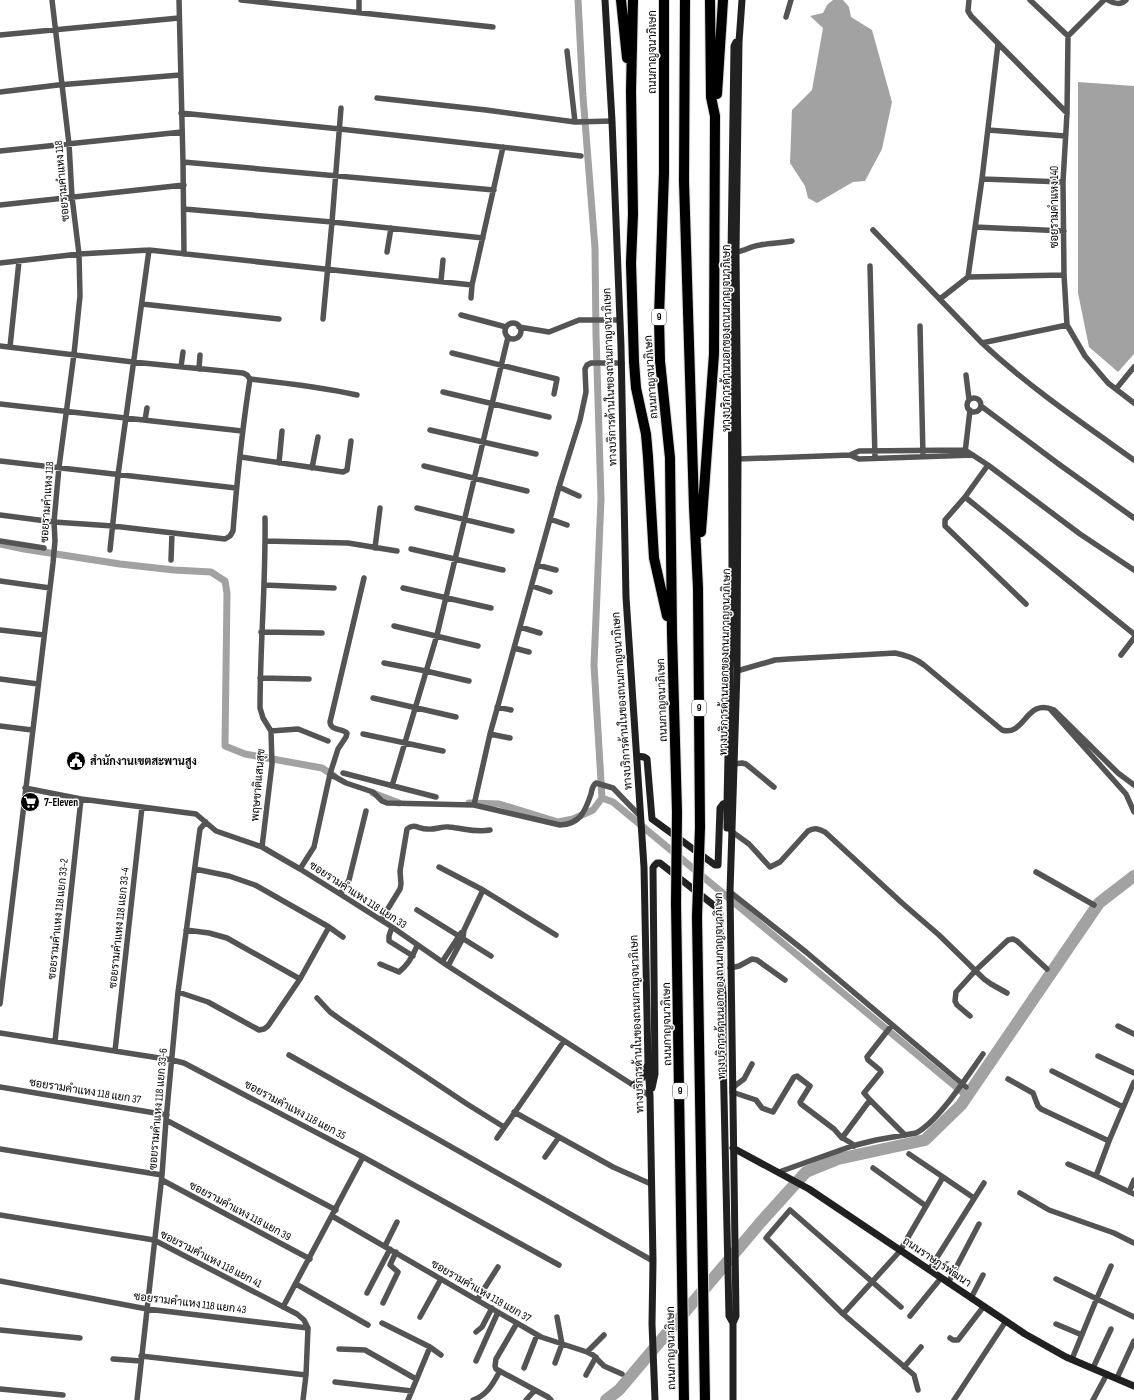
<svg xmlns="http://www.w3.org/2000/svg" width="1134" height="1400" font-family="'Sofia Sans Condensed',Sarabun,sans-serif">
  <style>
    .water { fill: #a2a2a2 }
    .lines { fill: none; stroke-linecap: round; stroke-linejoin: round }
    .canal { stroke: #a2a2a2; stroke-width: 7 }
    .river { stroke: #a2a2a2; stroke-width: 12 }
    .highway-casing { stroke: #dbdbdb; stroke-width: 12 }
    .street { stroke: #545454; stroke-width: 5.5 }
    .secondary { stroke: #212121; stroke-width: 7 }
    .highway { stroke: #000; stroke-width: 10 }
    .highway-bridge-casing { stroke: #dbdbdb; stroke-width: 12; stroke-linecap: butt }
    .highway-bridge { stroke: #000; stroke-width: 10 }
    .labels { text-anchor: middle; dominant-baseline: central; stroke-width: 3; stroke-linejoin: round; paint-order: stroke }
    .shield { fill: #fff; stroke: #4c4c4c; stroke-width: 1 }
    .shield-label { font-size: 10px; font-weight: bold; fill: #000 }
    .street-label { font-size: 11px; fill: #000; stroke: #fff }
    .poi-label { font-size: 11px; font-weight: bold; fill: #000; stroke: #fff; text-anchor: start }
  </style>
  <rect width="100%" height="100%" fill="#fff"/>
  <path class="water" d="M833 0H843L849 7 851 17 872 30 892 102 882 149 865 181 853 182 817 203 808 198 805 186 790 163 792 110 812 90 823 28 810 16 823 13 827 5Z
    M1078 82 1134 86V354L1118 372 1089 347 1078 293Z"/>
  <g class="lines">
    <path class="canal" d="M578 0 583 96 595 248 596 334 601 499 594 665 602 798
      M0 544 24 549 120 564 174 570 211 572 225 581 227 593 225 746 245 754 322 768 334 776
      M373 793 399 803
      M469 803 499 804 558 822 573 819 593 810 602 798 613 802 967 1096"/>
    <path class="river" d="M606 1400 619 1390 760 1223 806 1172 838 1159 925 1140 961 1105 1099 903 1134 876"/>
    <g class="highway-casing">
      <path id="highway" d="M621 0 627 58
        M633 0 631 91 633 214 631 263 634 362 636 388 646 434 648 457 654 558 667 616
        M664 0V173L659 317 660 361 670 458 672 634 677 812
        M685 0 684 181 694 507 698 588 700 827
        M717 94 723 0
        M701 532 714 354 715 116 711 97 710 0
        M676 903 684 1400
        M697 917 705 1400"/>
    </g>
    <path class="street" d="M179 0 183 162 184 254
      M241 0 493 27
      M969 0 968 11 971 16 1067 113
      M1030 0 1068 36
      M1104 0 1068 36 1067 113 1063 182 1064 275 1067 325 1085 356 1108 383 1134 403
      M1108 0C1114 4 1121 5 1126 0
      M359 12V0
      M786 17 791 0
      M0 35 179 18
      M567 51 575 122
      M0 92 58 85 180 75
      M377 98 486 110 575 122 612 121
      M181 113 340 129 581 156
      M988 130 1065 136
      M0 151 182 132
      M183 162 494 190
      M982 179 1063 182
      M0 205 184 185
      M184 209 332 222 483 238
      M975 227 1064 231
      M873 230 982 343C1029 387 1082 423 1134 460
      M387 252 391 228
      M736 252C745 251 751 246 760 245 771 243 781 243 792 241
      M0 263 79 254 149 250 472 285
      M870 266 875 458
      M968 277 982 179 998 44
      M441 281 443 260
      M471 298 472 285 503 147
      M940 299 968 277 1064 275
      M142 304 279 319
      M461 315 506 327
      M323 319 332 222 341 108
      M505 331a8 8 0 1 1 16 0a8 8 0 1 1-16 0Z
      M920 326 923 456
      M519 327 549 332 579 320H620
      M982 343 1067 325
      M0 346 133 362 243 373 247 375 250 379C242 430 237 480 233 531L230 536 225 539 113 526 54 522 0 515
      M10 347 19 261
      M452 353 557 379 554 394
      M181 367 183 352
      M199 369 200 355
      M966 375 969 399
      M250 379C286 383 322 387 357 395
      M1116 389 1134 367
      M443 392 549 417
      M967 405a7 7 0 1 1 14 0a7 7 0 1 1-14 0Z
      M0 404 242 431
      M981 406 1060 465 1134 518
      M145 420 147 408
      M430 430 536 454
      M965 453 970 410
      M850 455 859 459 973 455
      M241 457 343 472 347 470 351 441
      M738 459 850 455 859 451 965 450 988 465 1080 534 1134 570
      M0 461 236 488
      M279 463 282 431
      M988 465 965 497 945 520V526L1026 604
      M424 466 527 491
      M312 468 318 437
      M559 487 579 496
      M965 497 1134 634
      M417 508 512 531
      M550 519 567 525
      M0 541 44 548
      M265 541 348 543 397 551
      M375 548 380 508
      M411 549 503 570
      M110 550 118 475 149 250
      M171 560 172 533
      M537 565 556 570
      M0 581 50 588
      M264 585 334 588
      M532 586 550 592
      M403 588 491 608
      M394 626 478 646
      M520 627 540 633
      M0 630 44 635
      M261 632 322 633
      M514 648 529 652
      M1121 655 1134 638
      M384 663 426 671 469 681
      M737 671 775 660 789 659 895 653C906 655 915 658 924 665L1002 730C1025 737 1026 697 1054 710L1118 773 1134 785
      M260 678 309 679
      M0 679 38 684
      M373 698 456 717
      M497 707 511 710
      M1050 709 1126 794 1134 812
      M0 726 32 730
      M271 731 298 729 328 741
      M363 734 443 751
      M490 734 510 738
      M734 764 742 763 746 764 774 787
      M343 773 436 797
      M330 774 346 783 373 792 382 801 387 803 474 805 560 825C580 824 585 812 591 794 592 790 592 786 596 783L613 788 641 817
      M392 786 437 635 508 337
      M25 788 81 799 196 814 216 831 262 847 300 869 340 894 392 927 448 966 650 1096
      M474 805 490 734 559 487 580 420 586 392 585 369 587 365 591 363H622
      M731 831 749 844 770 867 780 862 808 831C815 827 818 829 825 832L902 903 939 935 984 979 991 984 1007 993
      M262 847 272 764 271 731 263 718 260 708C260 645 266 581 265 518
      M439 867 483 890 556 935
      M195 869 229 876 255 885 329 927 343 937
      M300 869 314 847 330 774 338 749 346 737 347 733C341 728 331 731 330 722L364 578
      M1036 872 1094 905
      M730 892 806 952 966 1087
      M340 894 349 880 366 811
      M417 910 491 956
      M381 920 400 889 401 884 400 871 407 829C414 823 419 829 427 829 435 830 442 826 449 827 463 828 475 833 490 830
      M392 927 389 936V941L413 956
      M186 930 209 933 227 938 300 979
      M442 962 461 933
      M380 964 399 972C408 965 413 956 417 946
      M448 966 463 938 464 930 483 890
      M730 968 739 966 752 959 757 960 785 980
      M178 992 208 1002 259 1030 264 1029 268 1026 300 979 329 927
      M317 998 330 1012 344 1022 467 1104 504 1127
      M0 1004 53 563 55 541 54 522 59 467 74 354 80 296 79 254 72 197 69 144 52 0
      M970 1016 957 1005 955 1001 956 992 975 971 1008 940 1013 939 1017 941 1047 969
      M892 1025 867 1057 868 1060 880 1070 881 1072 864 1093 870 1100 905 1135
      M1118 1026 1134 1034
      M0 1033 172 1060 184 1063 363 1157 559 1265
      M55 1041 81 799
      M115 1051 142 807
      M289 1055 653 1261
      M1098 1056 1134 1073
      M1052 1071 1123 1107
      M1008 1079 1033 1093 1038 1106 1041 1109 1109 1141
      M0 1087 167 1115
      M732 1088 744 1079 752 1064
      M732 1092 756 1100 762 1108 773 1112 794 1077 797 1076 810 1086 800 1102 801 1104 834 1129 841 1137 851 1143 854 1146
      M514 1112 613 1167 651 1184
      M166 1120 336 1210
      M497 1138 564 1041
      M842 1138 870 1100
      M0 1149 162 1175
      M545 1157 559 1137
      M1068 1164 1096 1176 1134 1194
      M873 1168 926 1206
      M779 1172 852 1146 876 1140 916 1133C938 1122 968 1075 983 1054
      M1096 1176 1109 1141 1134 1082
      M943 1177 974 1198
      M162 1180 310 1259
      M1129 1192 1134 1180
      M1020 1193 1049 1210 1114 1233 1134 1243
      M0 1215 154 1240 297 1314 304 1320 308 1328
      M332 1216 541 1337 587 1352 593 1355 604 1366 622 1374
      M385 1246 397 1222
      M929 1270 984 1183
      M1056 1279 1134 1317
      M0 1281 147 1309 308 1328 306 1375 303 1400
      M948 1283 979 1224
      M296 1284 368 1325
      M367 1293 390 1249
      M971 1298 983 1275
      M477 1300 498 1267
      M383 1303 398 1272 390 1265 396 1252
      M283 1307 363 1157
      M901 1307 790 1210 766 1238 843 1314 914 1375 918 1390
      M843 1314 900 1251 943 1177 909 1154
      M910 1316 941 1278
      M420 1317 441 1279
      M382 1323 430 1347 441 1355
      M517 1323 496 1359 495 1366 496 1369 548 1397 551 1400
      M1056 1324 1082 1335
      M0 1330 80 1338
      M476 1332 482 1327 492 1308
      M950 1338 953 1340H958L984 1306
      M339 1349 365 1350 416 1379
      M587 1352 604 1335
      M141 1356 306 1375
      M113 1359 141 1361
      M1072 1359 1097 1298 1111 1266
      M476 1361 498 1312
      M555 1363 562 1344 557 1317
      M904 1367 921 1347
      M524 1368 537 1335
      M1093 1368 1111 1329
      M586 1375 596 1357
      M1117 1378 1134 1341
      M335 1382 412 1391
      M0 1389 63 1395
      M137 1400 162 1175 166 1120 178 992 200 829 206 822
      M408 1400 430 1347
      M473 1400C488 1395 493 1383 500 1371
      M526 1400 535 1390
      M954 1400 1006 1321
      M1093 1400 1107 1374"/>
    <path class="secondary" d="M605 0 612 121 621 346 626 597 644 867 648 1064 650 1096 653 1261 652 1324 655 1400
      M637 756 644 757 647 759 652 819 715 865H718L720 808 723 804 727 803 732 570 731 254 734 46 736 42H739
      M727 828V803
      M634 1085 642 1078 647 1066
      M652 1088 655 1074 653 868 654 866 657 863H660L716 907 720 914 721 978 723 994V1053L729 1316 733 1323
      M733 1148 809 1189 1025 1334 1066 1357 1134 1386
      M733 1400V1323L736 1316 730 892 737 671 738 459 736 252 739 42 742 0"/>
    <use href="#highway" class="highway"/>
    <g class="highway-bridge-casing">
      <path id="highway-bridge" d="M676 903 677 812
        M697 917 700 827"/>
    </g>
    <use href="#highway-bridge" class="highway-bridge"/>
  </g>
  <defs>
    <g id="civic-disc" transform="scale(1)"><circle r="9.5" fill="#000" stroke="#fff"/><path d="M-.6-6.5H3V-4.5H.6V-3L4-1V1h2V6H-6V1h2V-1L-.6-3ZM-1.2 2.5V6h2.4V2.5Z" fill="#fff"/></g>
    <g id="supermarket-disc" transform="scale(1)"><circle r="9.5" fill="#000" stroke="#fff"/><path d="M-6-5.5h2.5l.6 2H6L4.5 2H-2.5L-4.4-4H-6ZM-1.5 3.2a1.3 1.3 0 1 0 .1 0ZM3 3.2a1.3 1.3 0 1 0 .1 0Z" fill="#fff"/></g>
  </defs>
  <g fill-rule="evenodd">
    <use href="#civic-disc" x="76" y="761"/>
    <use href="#supermarket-disc" x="30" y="802"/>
  </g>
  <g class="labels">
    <g class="shield">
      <rect x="652" y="309" width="14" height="16" rx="3"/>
      <rect x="692" y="700" width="14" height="16" rx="3"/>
      <rect x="673" y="1083" width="14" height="16" rx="3"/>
    </g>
    <g class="shield-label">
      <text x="659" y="317">9</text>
      <text x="699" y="708">9</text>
      <text x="680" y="1091">9</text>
    </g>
    <g class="street-label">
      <text transform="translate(652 52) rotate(-90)">ถนนกาญจนาภิเษก</text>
      <text transform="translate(62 181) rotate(-95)">ซอยรามคำแหง 118</text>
      <text transform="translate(1054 207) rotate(-90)">ซอยรามคำแหง 140</text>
      <text transform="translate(726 338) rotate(-90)">ทางบริการด้านนอกของถนนกาญจนาภิเษก</text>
      <text transform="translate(610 377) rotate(-92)">ทางบริการด้านในของถนนกาญจนาภิเษก</text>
      <text transform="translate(651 377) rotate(-94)">ถนนกาญจนาภิเษก</text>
      <text transform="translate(47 502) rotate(-86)">ซอยรามคำแหง 118</text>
      <text transform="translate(725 662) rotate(-89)">ทางบริการด้านนอกของถนนกาญจนาภิเษก</text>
      <text transform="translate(662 700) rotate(-92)">ถนนกาญจนาภิเษก</text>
      <text transform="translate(622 701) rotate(-94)">ทางบริการด้านในของถนนกาญจนาภิเษก</text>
      <text transform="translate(258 785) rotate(-85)">พฤษชาติแสนสุข</text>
      <text transform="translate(358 895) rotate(33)">ซอยรามคำแหง 118 แยก 33</text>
      <text transform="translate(58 919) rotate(-84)">ซอยรามคำแหง 118 แยก 33-2</text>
      <text transform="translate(119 928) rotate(-84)">ซอยรามคำแหง 118 แยก 33-4</text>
      <text transform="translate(720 986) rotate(-91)">ทางบริการด้านนอกของถนนกาญจนาภิเษก</text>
      <text transform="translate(637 1024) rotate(-92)">ทางบริการด้านในของถนนกาญจนาภิเษก</text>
      <text transform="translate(667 1024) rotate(-91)">ถนนกาญจนาภิเษก</text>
      <text transform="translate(85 1091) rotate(9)">ซอยรามคำแหง 118 แยก 37</text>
      <text transform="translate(158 1109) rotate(-85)">ซอยรามคำแหง 118 แยก 33-6</text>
      <text transform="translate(295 1110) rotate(28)">ซอยรามคำแหง 118 แยก 35</text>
      <text transform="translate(240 1211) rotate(28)">ซอยรามคำแหง 118 แยก 39</text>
      <text transform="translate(211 1259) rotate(27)">ซอยรามคำแหง 118 แยก 41</text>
      <text transform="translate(937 1262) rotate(34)">ถนนราษฏร์พัฒนา</text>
      <text transform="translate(481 1291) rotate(30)">ซอยรามคำแหง 118 แยก 37</text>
      <text transform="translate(190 1303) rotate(7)">ซอยรามคำแหง 118 แยก 43</text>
      <text transform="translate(671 1348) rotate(-91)">ถนนกาญจนาภิเษก</text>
    </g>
    <g class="poi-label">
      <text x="90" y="761">สำนักงานเขตสะพานสูง</text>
      <text x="44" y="802">7-Eleven</text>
    </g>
  </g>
</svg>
